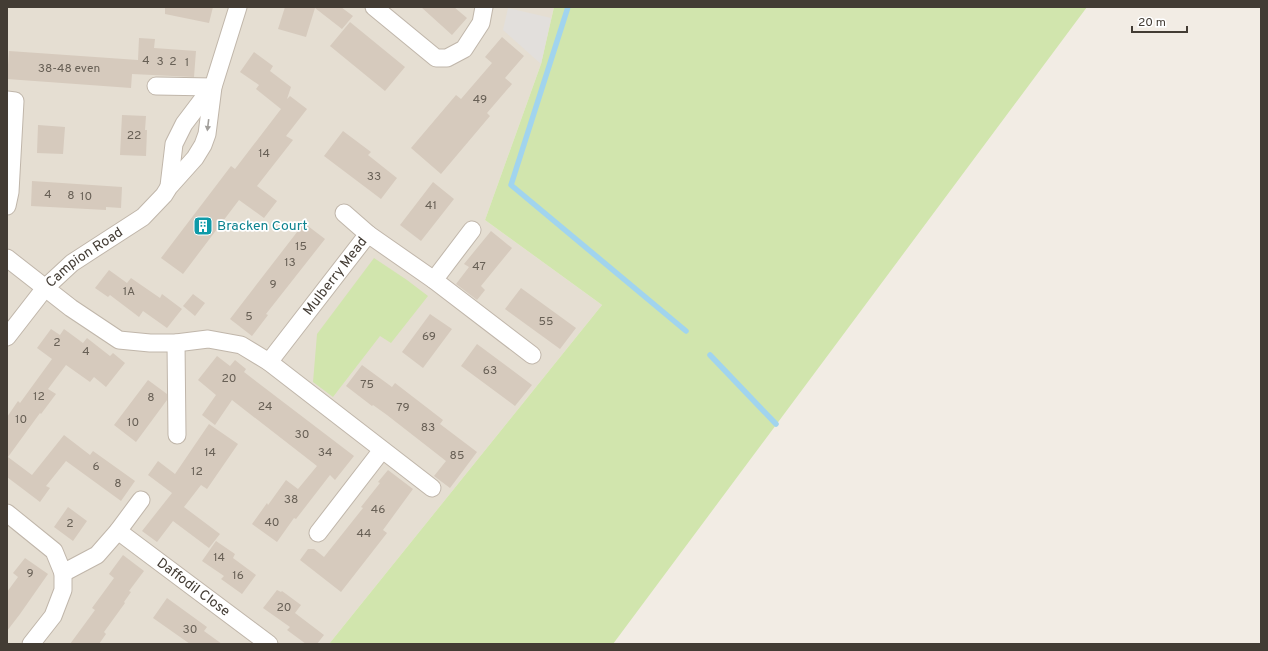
<svg xmlns="http://www.w3.org/2000/svg" width="1268" height="651" font-family="Overpass,sans-serif">
  <style>
    .residential { fill: #e5ded2 }
    .green { fill: #d1e5ad }
    .parking { fill: #e2dfdc }
    .lines { fill: none; stroke-linecap: round; stroke-linejoin: round }
    .stream { stroke: #a1d4ee; stroke-width: 5.5 }
    .building { fill: #d6cabd }
    .minor-casing { stroke: #c0b6aa; stroke-width: 19 }
    .minor { stroke: #fff; stroke-width: 17 }
    .oneway { fill: #a19e9a }
    .labels { text-anchor: middle; dominant-baseline: central; stroke-width: 3.5; stroke-linejoin: round; paint-order: stroke }
    .number-label { font-size: 12px; fill: #686056 }
    .culture-label { font-size: 14px; fill: #0d838f; stroke: #fff; text-anchor: start }
    .street-label { font-size: 14px; fill: #433c34; stroke: #fff }
  </style>
  <rect width="100%" height="100%" fill="#f2ece4"/>
  <path class="residential" d="M7 7H554L541 64 485 220 602 305 329 644H7Z"/>
  <path class="green" d="M554 7H1087L613 644H329L602 305 485 220 541 64Z
    M374 258 407 280 428 296 391 343 380 336 333 397 313 382 317 334Z"/>
  <path class="parking" d="M508 8 551 18 541 64 503 30Z"/>
  <g class="lines">
    <path class="stream" d="M568 7 511 185 686 331
      M710 355 776 424"/>
  </g>
  <path class="building" d="M165 7H213L209 23 165 14Z
    M285 7H341L353 16 342 29 315 8 306 37 278 29Z
    M421 7H454L467 18 452 35Z
    M350 22 405 67 385 91 330 46Z
    M502 37 524 56 505 78 512 84 487 113 490 116 441 174 411 148 456 95 461 99 492 63 485 57Z
    M139 38 155 39 154 48 196 51 194 77 132 74 131 88 7 79 9 51 138 60Z
    M254 52 273 66 270 71 291 87 287 99 290 96 307 109 286 136 293 140 257 186 277 201 264 218 239 200 183 274 161 258 231 166 235 169 281 109 256 89 259 85 240 72Z
    M122 115 146 116 145 130H147L146 156 120 155Z
    M38 125 65 127 63 154 37 153Z
    M343 131 371 152 368 155 397 178 381 199 324 156Z
    M32 181 122 187 121 208 106 207V210L31 206Z
    M433 182 454 199 421 241 400 225Z
    M304 223 325 239 266 314 268 315 252 336 230 319Z
    M491 231 512 248 481 286 485 290 477 300 456 284 469 267 464 264Z
    M109 270 127 283 131 278 160 298 162 294 182 309 167 328 143 311 139 317 110 295 108 297 95 288Z
    M521 288 576 328 560 349 505 309Z
    M193 294 205 303 195 316 183 306Z
    M430 314 452 329 423 368 402 352Z
    M51 329 60 335 64 329 83 343 87 338 110 356 113 353 125 363 106 387 94 377 90 382 66 365 48 389 56 394 41 414 40 413 8 457 32 475 64 435 90 455 93 451 135 481 121 501 66 461 46 486 50 488 40 502 7 477V417L18 401 20 403 52 359 37 348Z
    M477 344 532 385 515 406 461 366Z
    M217 356 230 366 235 360 246 369 244 372 354 456 335 480 330 475 296 519 294 518 277 542 252 524 267 503 268 505 286 480 298 489 317 466 232 400 215 425 202 415 216 395 198 380Z
    M362 365 392 387 395 383 443 420 440 424 477 452 450 488 434 476 446 461 387 415 373 405 372 406 346 386Z
    M148 380 167 394V400L136 442 114 425Z
    M209 424 238 444 207 489 201 485 184 507 220 534 209 548 173 521 157 542 142 531 172 493 148 475 158 461 175 474Z
    M388 470 413 489 383 530 387 533 341 592 300 560 308 549H314L324 557 363 508 361 507 380 483 378 482Z
    M68 507 87 521 73 541 54 527Z
    M216 541 235 554 233 558 256 575 242 594 221 579 224 576 202 561Z
    M123 555 144 571 129 591 131 592 124 602 125 603 104 632 106 634 99 644H70L95 610 92 608 114 578 109 574Z
    M25 558 48 574 20 614 7 631V592L18 577 13 573Z
    M277 590 281 592 282 591 301 605 295 613 324 635 317 644H306L287 630 290 627 263 608Z
    M167 598 207 627 204 631 222 644H190L153 618Z"/>
  <g class="lines">
    <g class="minor-casing">
      <g id="minor">
        <path d="M374 7 436 58H447L464 49 481 23 484 7"/>
        <path d="M156 86 213 87"/>
        <path d="M7 100 15 101 10 192 7 206"/>
        <path d="M169 186 174 144 184 124 212 87"/>
        <path d="M344 213 368 234"/>
        <path id="s1" d="M7 258 71 308 119 340 150 343H176L208 339 241 345 269 362 368 234 434 280 532 355"/>
        <path d="M434 280 472 230"/>
        <path id="s2" d="M7 337 45 288 72 263 143 217 164 195 169 187 195 158 203 145 207 134 213 87 238 7"/>
        <path d="M176 343 177 435"/>
        <path d="M269 362 432 488"/>
        <path d="M7 513 54 551 63 573 97 555 118 531 141 500"/>
        <path id="s3" d="M118 531 269 644"/>
        <path d="M318 533 382 450"/>
        <path d="M31 644 53 616 63 590V573"/>
      </g>
    </g>
    <use href="#minor" class="minor"/>
  </g>
  <defs><path id="oneway-solid" d="M-6-.8H1V-3.2L6.5 0L1 3.2V.8H-6Z"/></defs>
  <use class="oneway" href="#oneway-solid" transform="translate(208 125) rotate(97)"/>
  <defs>
    <g id="building-square" transform="scale(1)"><rect x="-9" y="-9" width="18" height="18" rx="4" fill="#0f9aa8" stroke="#fff"/><path d="M-4-6H4V6H1V3H-1V6H-4ZM-2.5-4.3h1.7v1.8h-1.7ZM.8-4.3h1.7v1.8H.8ZM-2.5-1h1.7V.8h-1.7ZM.8-1h1.7V.8H.8Z" fill="#fff"/></g>
  </defs>
  <g fill-rule="evenodd">
    <use href="#building-square" x="203" y="226"/>
  </g>
  <g class="labels">
    <g class="number-label">
      <text x="146" y="61">4</text>
      <text x="160" y="62">3</text>
      <text x="173" y="62">2</text>
      <text x="187" y="63">1</text>
      <text x="69" y="69">38-48 even</text>
      <text x="480" y="100">49</text>
      <text x="134" y="136">22</text>
      <text x="264" y="154">14</text>
      <text x="374" y="177">33</text>
      <text x="48" y="195">4</text>
      <text x="71" y="196">8</text>
      <text x="86" y="197">10</text>
      <text x="431" y="206">41</text>
      <text x="301" y="247">15</text>
      <text x="290" y="263">13</text>
      <text x="479" y="267">47</text>
      <text x="273" y="285">9</text>
      <text x="129" y="292">1A</text>
      <text x="249" y="317">5</text>
      <text x="546" y="322">55</text>
      <text x="429" y="337">69</text>
      <text x="57" y="343">2</text>
      <text x="86" y="352">4</text>
      <text x="490" y="371">63</text>
      <text x="229" y="379">20</text>
      <text x="367" y="385">75</text>
      <text x="39" y="397">12</text>
      <text x="151" y="398">8</text>
      <text x="265" y="407">24</text>
      <text x="403" y="408">79</text>
      <text x="21" y="420">10</text>
      <text x="133" y="423">10</text>
      <text x="428" y="428">83</text>
      <text x="302" y="435">30</text>
      <text x="210" y="453">14</text>
      <text x="325" y="453">34</text>
      <text x="457" y="456">85</text>
      <text x="96" y="467">6</text>
      <text x="197" y="472">12</text>
      <text x="118" y="484">8</text>
      <text x="291" y="500">38</text>
      <text x="378" y="510">46</text>
      <text x="272" y="523">40</text>
      <text x="70" y="524">2</text>
      <text x="364" y="534">44</text>
      <text x="219" y="558">14</text>
      <text x="30" y="574">9</text>
      <text x="238" y="576">16</text>
      <text x="284" y="608">20</text>
      <text x="190" y="630">30</text>
    </g>
    <g class="culture-label">
      <text x="217" y="226">Bracken Court</text>
    </g>
    <g class="street-label">
      <text stroke="none"><textPath href="#s2" startOffset="112">Campion Road</textPath></text>
      <text stroke="none"><textPath href="#s1" startOffset="403">Mulberry Mead</textPath></text>
      <text stroke="none"><textPath href="#s3" startOffset="94">Daffodil Close</textPath></text>
    </g>
  </g>
  <rect width="1268" height="651" fill="none" stroke="#433c34" stroke-width="16"/>
  <path d="M1132 26v6h55v-6" fill="none" stroke="#433c34" stroke-width="2"/>
  <text x="1138" y="26" font-size="12" fill="#433c34" stroke="#ffffff" stroke-width="3" paint-order="stroke">20 m</text>
</svg>
